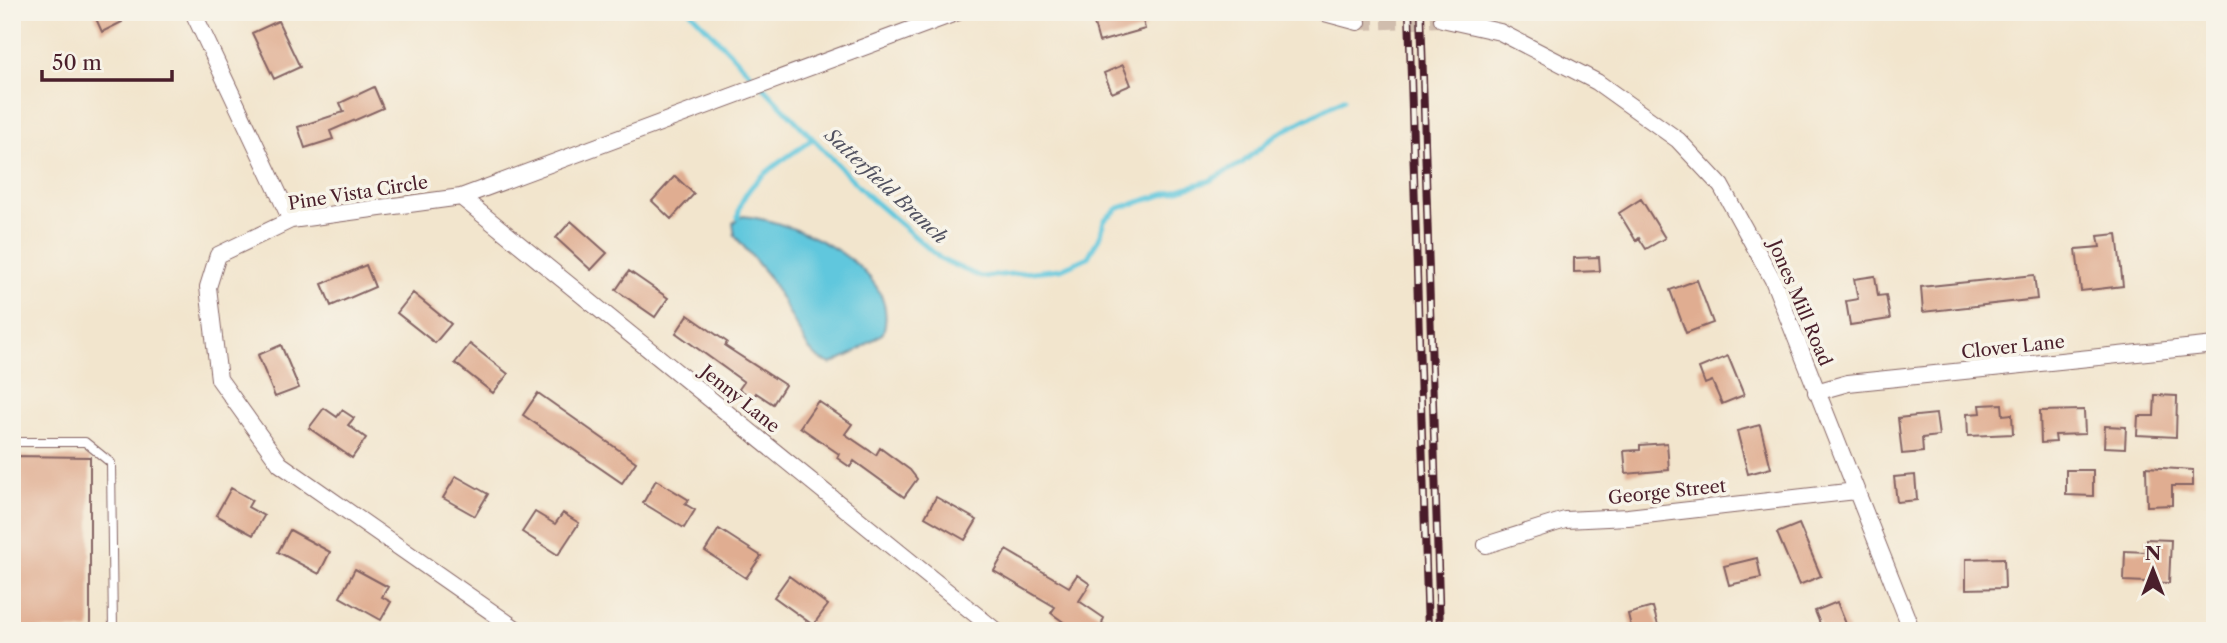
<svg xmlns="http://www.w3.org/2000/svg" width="2227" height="643" font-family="'Libre Caslon Text',serif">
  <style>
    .water { fill: #60c7dd; stroke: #557384; stroke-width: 2 }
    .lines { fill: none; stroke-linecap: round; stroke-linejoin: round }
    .stream { stroke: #60c7dd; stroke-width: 5 }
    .building { fill: #e0ad91 }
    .minor-tunnel { stroke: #d0bdad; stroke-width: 16; stroke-dasharray: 16 8; stroke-linecap: butt }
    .service-casing { stroke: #856464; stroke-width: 10 }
    .minor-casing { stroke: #856464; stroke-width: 18 }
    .service { stroke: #fff; stroke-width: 8 }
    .minor { stroke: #fff; stroke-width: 16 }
    .rail-casing { stroke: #4a1f2b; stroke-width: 8 }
    .rail { stroke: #f7f3e8; stroke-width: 5; stroke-dasharray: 16; stroke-linecap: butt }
    .labels { text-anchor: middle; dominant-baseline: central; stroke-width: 7; stroke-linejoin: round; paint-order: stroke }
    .street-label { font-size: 18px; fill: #4a1f2b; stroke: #f7f3e8 }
    .water-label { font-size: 19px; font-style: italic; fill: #515160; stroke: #f7f3e8 }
  </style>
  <rect width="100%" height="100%" fill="#f7f3e8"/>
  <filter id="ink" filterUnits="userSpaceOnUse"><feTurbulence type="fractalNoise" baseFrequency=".0143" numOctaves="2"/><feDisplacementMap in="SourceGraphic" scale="14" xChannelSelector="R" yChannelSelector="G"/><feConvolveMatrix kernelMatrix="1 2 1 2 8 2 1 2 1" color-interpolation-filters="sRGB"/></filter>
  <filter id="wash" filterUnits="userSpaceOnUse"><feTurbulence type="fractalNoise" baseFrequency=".00686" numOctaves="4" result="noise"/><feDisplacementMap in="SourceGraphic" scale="28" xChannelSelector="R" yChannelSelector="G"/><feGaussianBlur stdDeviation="1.57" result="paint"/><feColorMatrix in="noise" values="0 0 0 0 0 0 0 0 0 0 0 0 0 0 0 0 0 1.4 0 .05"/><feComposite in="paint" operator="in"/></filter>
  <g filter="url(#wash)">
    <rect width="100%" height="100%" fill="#f2e5cd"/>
    <path class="water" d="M743 216C794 221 904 268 883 333L854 353 831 364 819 359 808 348 770 278 735 236 733 223Z"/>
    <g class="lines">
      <path class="stream" d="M691 12 868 196 942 260 981 277 1061 269 1088 257 1101 234 1104 220 1119 208 1209 181 1242 163 1276 135 1344 99
        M738 218C740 182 785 160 811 140"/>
    </g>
    <g id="blocks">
      <path class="building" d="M93 12H117L122 22 102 32Z
        M1124 12H1141L1145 29 1099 42 1093 20Z
        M278 21 300 67 274 79 252 33Z
        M1123 65 1131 85 1112 93 1104 73Z
        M374 87 383 108 330 131 333 139 305 148 298 127 344 112 340 103Z
        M675 176 694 194 671 219 652 201Z
        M1641 199 1665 238 1646 249 1639 238 1636 241 1619 213Z
        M571 221 607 253 591 270 556 238Z
        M2117 234 2123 286 2081 291 2076 249 2100 247 2098 236Z
        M1599 257 1600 271 1574 272V258Z
        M366 265 375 287 331 306 322 284Z
        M629 271 668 298 655 317 616 290Z
        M2034 275 2037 299 1923 312 1921 287Z
        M1875 276 1878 296 1886 295 1890 319 1850 325 1846 301 1858 299 1854 279Z
        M1697 280 1713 323 1686 333 1670 290Z
        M413 293 451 324 435 343 397 313Z
        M688 315 727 342 725 346 785 385 773 404 756 393 753 398 739 389 744 382 676 333Z
        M470 344 508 374 493 393 455 363Z
        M281 345 299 388 275 397 258 355Z
        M1728 356 1744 395 1722 404 1712 381 1705 384 1699 368Z
        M538 393 636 462 622 483 523 415Z
        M2155 395 2177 396 2176 437 2137 435 2138 416H2154Z
        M818 401 852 424 845 434 876 455 880 448 910 470 917 479 904 497 854 461 850 467 837 458 839 454 800 427Z
        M2002 404 2003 415 2012 414 2013 434 1968 436 1967 414 1981 413 1980 405Z
        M324 408 337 417 342 410 354 418 348 425 366 438 352 458 309 428Z
        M2084 410 2085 434 2055 435 2056 442 2041 443 2040 411Z
        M1936 414 1939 436 1922 438 1923 452 1902 454 1898 418Z
        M1760 425 1771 468 1748 474 1737 431Z
        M2105 426 2126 427 2125 448 2104 447Z
        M1667 443 1669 470 1626 474 1624 451 1640 450V445Z
        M12 456 90 457V630L12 629Z
        M2146 467 2193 470V486H2172V505L2147 506Z
        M2066 470H2093V496L2066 495Z
        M1915 475 1917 500 1897 502 1894 477Z
        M456 476 488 494 475 516 443 498Z
        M656 480 689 500 685 504 695 510 684 528 643 503Z
        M231 488 252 500 248 507 264 516 253 535 216 515Z
        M936 497 977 520 965 540 925 517Z
        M535 512 555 524 563 513 579 523 558 555 522 532Z
        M1799 524 1821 576 1799 585 1777 533Z
        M719 529 761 556 746 578 705 551Z
        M290 530 330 552 319 574 278 552Z
        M2146 539 2171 540 2169 583 2124 581 2125 551 2146 552Z
        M1006 550 1069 587 1077 575 1090 584 1079 601 1104 618 1102 623 1114 631H1076L1051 613 1055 607 994 571Z
        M1757 558 1761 578 1729 585 1724 566Z
        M2004 558 2005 588 1966 589V559Z
        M355 569 388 587 382 597 391 602 381 620 340 597Z
        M789 576 828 605 813 625 774 597Z
        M1837 602 1849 631H1823L1815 611Z
        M1653 607 1659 629 1632 631 1628 614Z"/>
    </g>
  </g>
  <g filter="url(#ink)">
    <use href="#blocks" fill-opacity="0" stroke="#856464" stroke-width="2"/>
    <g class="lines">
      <path class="minor-tunnel" d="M1358 22 1442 19"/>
      <g class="service-casing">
        <path id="service" d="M12 442H85L111 463 113 631"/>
      </g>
      <g class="minor-casing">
        <path id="minor" d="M193 12 291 220
          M1321 12 1358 22
          M1442 19 1500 32 1597 82 1678 140 1721 186 1773 280 1912 631
          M461 197 996 631
          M1816 392 1848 383 2215 345
          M1486 545 1565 520 1628 517 1856 491
          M519 631 280 464 219 379 208 287 218 255 291 220 461 197 958 12"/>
      </g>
      <use href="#service" class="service"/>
      <use href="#minor" class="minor"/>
      <g class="rail-casing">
        <path id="rail" d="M1409 12 1428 631
          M1421 12 1440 631"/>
      </g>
      <use href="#rail" class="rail"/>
    </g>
  </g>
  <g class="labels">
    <g class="street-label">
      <text transform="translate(358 193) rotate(-9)">Pine Vista Circle</text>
      <text transform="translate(1800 303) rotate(67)">Jones Mill Road</text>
      <text transform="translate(2013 347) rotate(-6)">Clover Lane</text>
      <text transform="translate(740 399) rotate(39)">Jenny Lane</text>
      <text transform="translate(1667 492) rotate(-6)">George Street</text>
    </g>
    <g class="water-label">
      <text transform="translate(886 186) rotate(43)">Satterfield Branch</text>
    </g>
  </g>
  <rect width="2227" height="643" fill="none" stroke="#f7f3e8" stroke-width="42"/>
  <g transform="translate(2153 570)" stroke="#f7f3e8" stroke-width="5" paint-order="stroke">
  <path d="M0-5L12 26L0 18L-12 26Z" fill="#4a1f2b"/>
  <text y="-10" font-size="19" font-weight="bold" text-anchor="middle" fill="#4a1f2b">N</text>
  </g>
  <path d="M42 70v10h130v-10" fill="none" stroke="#4a1f2b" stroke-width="3.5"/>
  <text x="52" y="70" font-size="21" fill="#4a1f2b" stroke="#f7f3e8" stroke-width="5" paint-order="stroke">50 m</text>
</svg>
